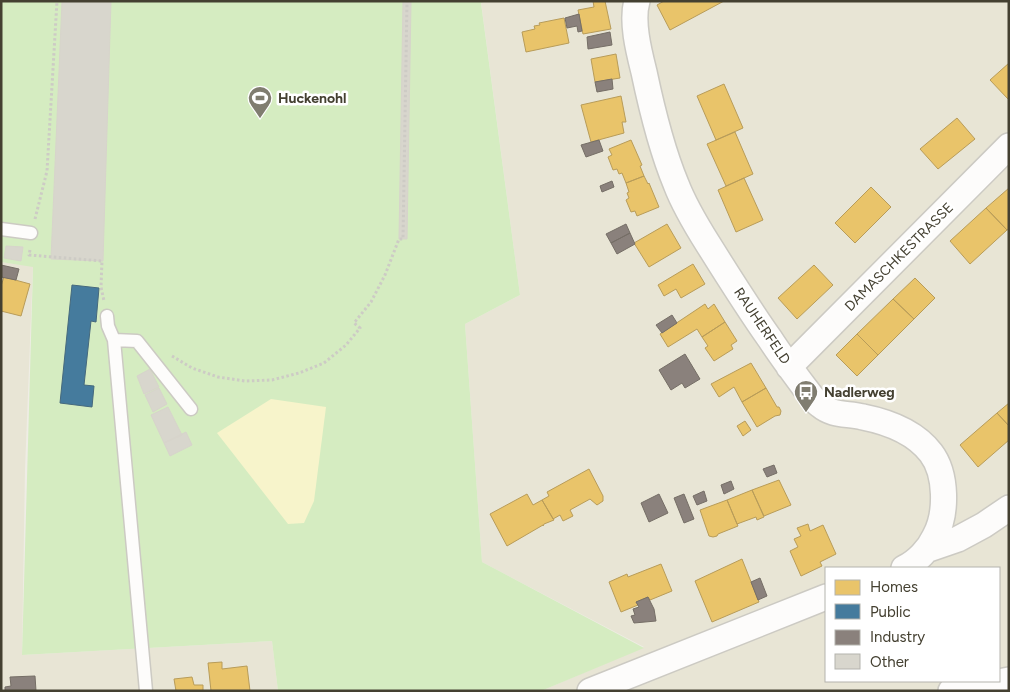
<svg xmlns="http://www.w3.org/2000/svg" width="1010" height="692" font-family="Figtree,sans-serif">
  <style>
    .residential { fill: #e8e5d5; fill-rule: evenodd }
    .green { fill: #d5ecc1 }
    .sand { fill: #f7f4cb }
    .homes { fill: #e9c46a; stroke: #b89c59 }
    .public { fill: #457b9d; stroke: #45697d }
    .industry { fill: #8a817c; stroke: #756e66 }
    .building { fill: #d8d6cd; stroke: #d7d4cb }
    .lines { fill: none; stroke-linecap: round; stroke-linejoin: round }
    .lane-casing { stroke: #cccac3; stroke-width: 15 }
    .street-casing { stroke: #cccac3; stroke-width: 28 }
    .path { stroke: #cdcbc5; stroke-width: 3; stroke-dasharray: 2.5 2.5; stroke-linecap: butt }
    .lane { stroke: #fdfcfb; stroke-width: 12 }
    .street { stroke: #fdfcfb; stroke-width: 25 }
    .labels { text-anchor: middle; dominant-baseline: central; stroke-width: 5; stroke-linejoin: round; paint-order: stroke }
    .poi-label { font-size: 14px; font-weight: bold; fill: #444031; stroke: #fff; text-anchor: start }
    .street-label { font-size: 14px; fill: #444031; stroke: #fff }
  </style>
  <rect width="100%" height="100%" fill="#efede5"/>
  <path class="residential" d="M486 1H1009V691H541L644 647 482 562 465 324 520 295 481 2ZM826 568H999V681H826Z
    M1 262 33 266 25 469 22 655 272 641 278 691H1Z"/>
  <path class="green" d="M1 1H486L481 3 520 295 465 324 482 562 644 648 541 691H278L272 641 22 655 33 267 1 262Z"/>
  <path class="sand" d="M271 399 326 407 314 501 304 523 288 524 217 433Z"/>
  <path class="homes" d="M593 1H605L611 29 583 34 578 10 594 7Z
    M664 1H724L670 30 657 5Z
    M564 18 569 43 526 52 522 32 535 29 534 26 540 25 539 23Z
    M616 54 620 78 595 82 591 59Z
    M1009 63V98L1008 99 990 80Z
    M724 84 743 128 716 140 697 96Z
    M621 96 626 122H622L624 133 591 142 581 105Z
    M957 118 975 139 938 169 920 149Z
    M735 132 753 174 726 186 707 144Z
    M631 140 642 165 640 166 644 176 626 183 622 173 619 174 617 169 613 170 608 157 612 155 609 149Z
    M644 176 648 184 649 183 659 207 637 216 635 211 631 212 626 200 629 198 627 193 629 192 626 183Z
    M744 178 763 220 736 232 718 190Z
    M871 187 891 207 855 243 835 223Z
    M1009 188V229L1007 230 986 208Z
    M986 208 1007 230 970 264 950 241Z
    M667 224 681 248 649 267 634 243Z
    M693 264 705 284 681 298 676 289 664 296 658 285Z
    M814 265 833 285 797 319 778 298Z
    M4 277 30 284 21 316 1 311V286Z
    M915 278 935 298 914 319 893 299Z
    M893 299 914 319 878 355 857 334Z
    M705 304 708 309 714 304 725 322 702 337 697 329 668 347 660 334Z
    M725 322 737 341 731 345 733 349 714 361 705 348 708 346 702 337Z
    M857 334 878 355 857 376 836 355Z
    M751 363 766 388 742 402 734 387 719 397 711 384Z
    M766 388 777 407H779L781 411 780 415 775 416 757 427 742 402Z
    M1009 403V426L997 413Z
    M997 413 1009 426V440L978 467 960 445Z
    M745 421 751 430 743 436 737 426Z
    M589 469 603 496V501L597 505 590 499 570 510 573 516 563 521 560 515 553 519 542 500 549 496 547 492Z
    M779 480 791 505 764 516 752 490Z
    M752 490 764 517 757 520 756 517 737 524 727 500Z
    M527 494 533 505 542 500 554 520 544 524 543 526V525L507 546 490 514Z
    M727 500 738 526 718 534 717 536 713 537 709 536 700 510Z
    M808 524 810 531 823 525 836 554 820 562 822 566 801 576 790 551 798 547 794 539 801 536 797 528Z
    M742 559 759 602 712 622 695 581Z
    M661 564 672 591 650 600 648 597 636 602 638 605 621 612 609 582 627 574 628 577Z
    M222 662V669L247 666 250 691H211L208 663Z
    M192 677 194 685H203V691H176L174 679Z"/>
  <path class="public" d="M72 285 99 288 96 322 91 321 84 385 94 386 92 407 60 403Z"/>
  <path class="industry" d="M579 14 582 31 578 32 577 26 567 28 565 18Z
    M610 32 612 45 588 49 587 37Z
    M612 79 613 89 597 92 595 82Z
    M599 140 603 151 586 157 581 145Z
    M612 181 614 187 602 192 600 186Z
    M626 224 630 233 611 243 606 234Z
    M630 233 635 244 617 254 611 243Z
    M1 265 19 269 16 280 1 277Z
    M672 315 677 323 662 333 656 325Z
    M685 354 700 379 685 388 682 383 671 390 659 370Z
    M774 465 777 473 767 477 763 469Z
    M731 481 734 489 724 494 721 485Z
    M704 491 707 501 697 505 693 496Z
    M659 494 668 513 649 522 641 503Z
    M684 494 694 519 684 523 674 498Z
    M760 578 767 596 758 600 751 582Z
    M648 597 654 609 656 621 634 623 631 616 635 615 633 609 639 607 636 602Z
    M35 676 36 691H5V687L11 686 10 677Z"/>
  <path class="building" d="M62 1H111L103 261 51 259Z
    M403 1H411L407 239H399Z
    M6 246 23 247 21 261 4 258Z
    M150 369 159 387 144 394 137 376Z
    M159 388 167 404 153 412 145 395Z
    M168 407 182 435 164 443 151 415Z
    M186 432 192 445 170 456 164 443Z"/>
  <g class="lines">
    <g class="lane-casing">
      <path id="lane" d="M1 229 31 233
        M107 316 108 326 114 340 146 691
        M114 340 137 341 191 409"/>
    </g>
    <g class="street-casing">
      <path id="street" d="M637 1C631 21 639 52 644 72 652 110 661 148 676 184 684 205 696 225 708 244 728 276 748 308 770 339 781 356 793 372 805 388 810 394 814 401 820 405 833 416 847 413 863 417 888 422 915 432 931 453 947 474 947 514 935 536 929 549 917 562 904 568
        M789 367 1009 146
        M926 550 958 539 984 525 1009 508
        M590 691 826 597
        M951 691 1009 680"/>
    </g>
    <path class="path" d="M35 219 47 171 57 1
      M30 250 29 255 102 261 101 287 104 301
      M172 356 192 368 218 377 245 381 272 380 299 373 324 363 346 345 360 328 354 323 371 302 385 275 399 239H403L407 1"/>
    <use href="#lane" class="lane"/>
    <use href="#street" class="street"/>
  </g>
  <defs>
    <g id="stadium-pin" transform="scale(1.25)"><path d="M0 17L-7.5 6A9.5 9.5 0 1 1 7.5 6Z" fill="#807d70" stroke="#fff"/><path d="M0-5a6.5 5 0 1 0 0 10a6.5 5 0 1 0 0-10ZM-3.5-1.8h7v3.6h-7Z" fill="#fff"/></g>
    <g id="bus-pin" transform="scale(1.25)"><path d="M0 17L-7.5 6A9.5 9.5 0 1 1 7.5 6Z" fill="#807d70" stroke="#fff"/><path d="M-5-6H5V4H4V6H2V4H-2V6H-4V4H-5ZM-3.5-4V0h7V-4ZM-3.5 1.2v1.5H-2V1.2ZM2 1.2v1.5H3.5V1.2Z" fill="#fff"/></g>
  </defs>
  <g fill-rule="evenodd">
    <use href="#stadium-pin" x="260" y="98"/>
    <use href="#bus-pin" x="806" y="392"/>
  </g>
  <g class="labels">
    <g class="poi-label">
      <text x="278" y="98">Huckenohl</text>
      <text x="824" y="392">Nadlerweg</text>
    </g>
    <g class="street-label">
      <text transform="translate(899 257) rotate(-45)">DAMASCHKESTRASSE</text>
      <text transform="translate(762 326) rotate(56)">RAUHERFELD</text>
    </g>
  </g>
  <rect width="1010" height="692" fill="none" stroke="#444031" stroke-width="5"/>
  <rect x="825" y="567" width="175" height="115" fill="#ffffff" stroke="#b4b3ad"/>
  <rect x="835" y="580" width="25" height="15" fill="#e9c46a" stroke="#b4b3ad"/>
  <text x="870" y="592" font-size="15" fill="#444031">Homes</text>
  <rect x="835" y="604" width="25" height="15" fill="#457b9d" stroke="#b4b3ad"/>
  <text x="870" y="617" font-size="15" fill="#444031">Public</text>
  <rect x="835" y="630" width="25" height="15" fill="#8a817c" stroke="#b4b3ad"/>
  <text x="870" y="642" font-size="15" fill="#444031">Industry</text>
  <rect x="835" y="654" width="25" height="15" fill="#d8d6cd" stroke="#b4b3ad"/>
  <text x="870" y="667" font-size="15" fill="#444031">Other</text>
</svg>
